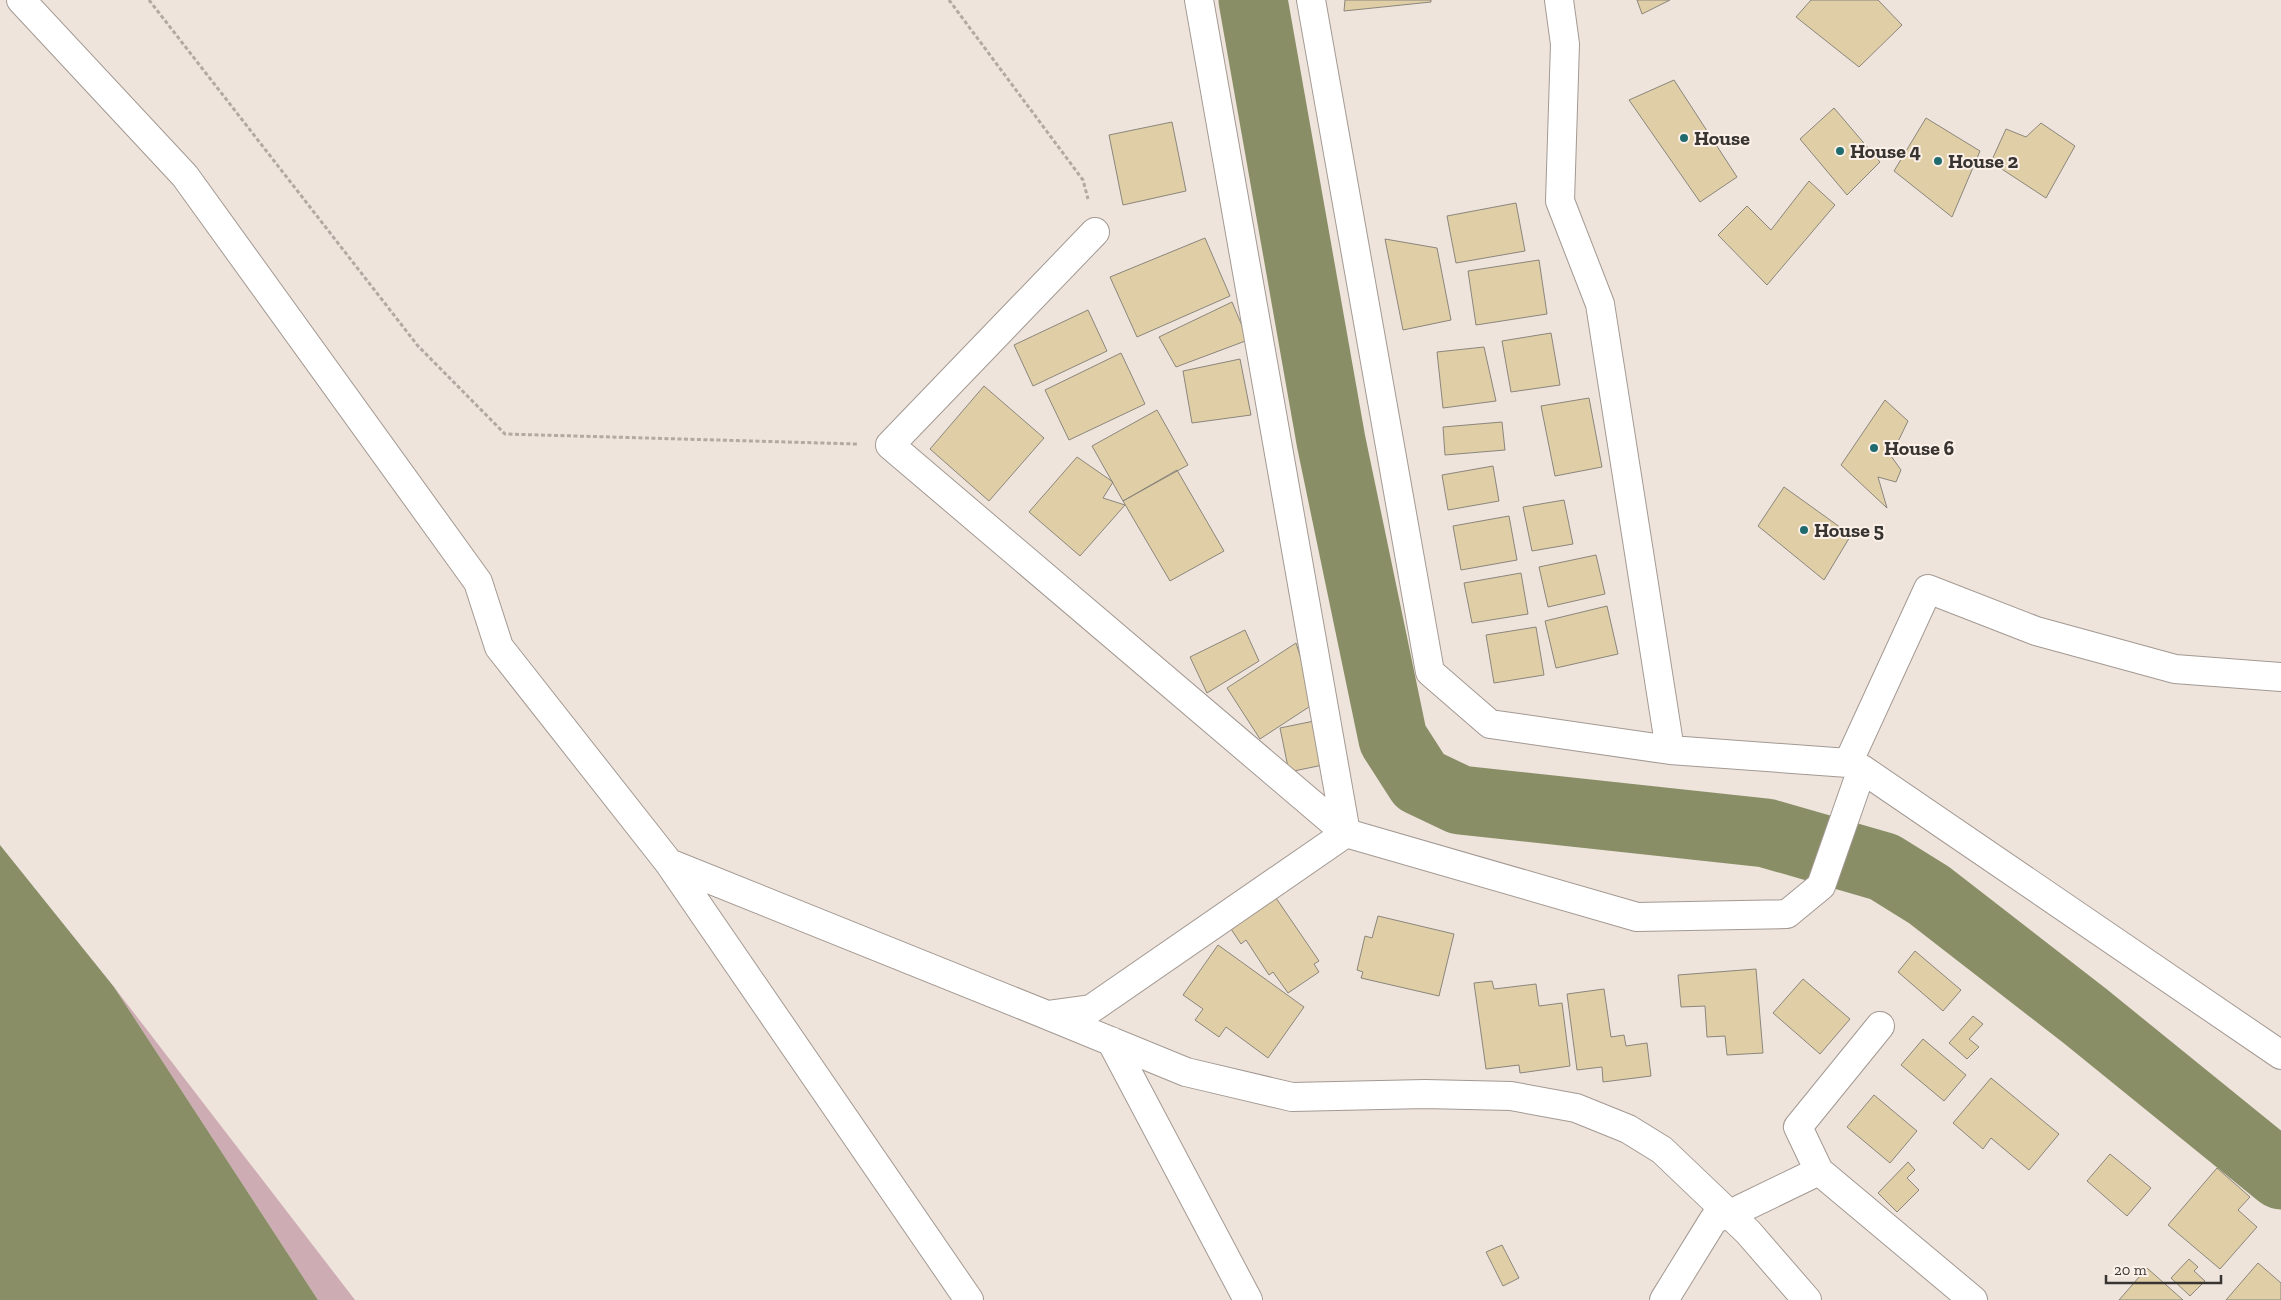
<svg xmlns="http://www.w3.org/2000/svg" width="2281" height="1300" font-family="'Zilla Slab',serif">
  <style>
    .green { fill: #cdacb3 }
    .water { fill: #898e67 }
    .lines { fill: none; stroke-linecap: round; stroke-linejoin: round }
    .river { stroke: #898e67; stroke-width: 69 }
    .building { fill: #dfcea6; stroke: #8b867c }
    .minor-casing { stroke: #a39992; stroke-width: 30 }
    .path { stroke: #b1a9a2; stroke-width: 3; stroke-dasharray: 4 2.5; stroke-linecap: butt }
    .minor { stroke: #fff; stroke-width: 28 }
    .poi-dot { fill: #1f6b6e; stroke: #fcf1e9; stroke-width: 2 }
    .labels { text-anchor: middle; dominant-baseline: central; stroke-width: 4; stroke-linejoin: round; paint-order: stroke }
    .poi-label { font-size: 20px; font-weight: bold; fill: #383431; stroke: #fcf1e9; text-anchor: start }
  </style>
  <rect width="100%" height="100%" fill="#eee4dc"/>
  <path class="green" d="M114 987 355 1300H318Z"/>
  <path class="water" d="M0 845 114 987 318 1300H0Z"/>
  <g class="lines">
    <path class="river" d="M1253 0 1331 441 1393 739 1420 781 1460 800 1766 833 1884 867 1929 895 2085 1016 2281 1175"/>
  </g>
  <path class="building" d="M1345 0H1431V2L1344 11Z
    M1637 0H1670L1642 14Z
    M1811 0H1878L1902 25 1859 67 1796 17Z
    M1674 80 1737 177 1700 202 1629 100Z
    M1834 108 1880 162 1847 195 1800 139Z
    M1926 118 1980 151 1952 217 1894 171Z
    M1172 122 1186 191 1123 205 1109 135Z
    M2041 123 2075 146 2046 198 1991 162 2006 129 2026 137Z
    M1809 181 1835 205 1767 285 1718 235 1747 206 1771 230Z
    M1516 203 1525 251 1456 263 1447 216Z
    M1205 238 1230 296 1137 337 1110 277Z
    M1385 239 1437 248 1451 320 1403 330Z
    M1539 260 1547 314 1476 325 1468 271Z
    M1232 302 1248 340 1176 367 1159 337Z
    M1088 310 1107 351 1033 386 1014 345Z
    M1551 333 1560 385 1511 392 1502 341Z
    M1484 347 1496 401 1443 408 1437 352Z
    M1121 353 1145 404 1069 440 1045 390Z
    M1240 359 1251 415 1192 423 1183 371Z
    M984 386 1044 438 989 501 930 449Z
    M1589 398 1602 467 1555 476 1541 406Z
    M1885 400 1908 421 1891 456 1901 470 1896 482 1878 477 1887 508 1841 465Z
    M1157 410 1188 465 1123 501 1092 446Z
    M1502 422 1505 450 1445 455 1443 427Z
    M1077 457 1113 482 1103 498 1125 505 1080 556 1029 512Z
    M1493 466 1499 501 1448 510 1442 475Z
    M1177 470 1224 551 1170 581 1123 501Z
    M1784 487 1851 535 1824 580 1758 526Z
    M1564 500 1573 544 1532 551 1523 507Z
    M1509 516 1517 560 1461 570 1453 526Z
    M1596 555 1605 594 1548 607 1539 567Z
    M1521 573 1528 614 1472 623 1464 583Z
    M1607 606 1618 654 1556 668 1545 621Z
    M1536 627 1544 675 1494 683 1486 635Z
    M1245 630 1259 661 1207 693 1190 657Z
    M1296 643 1315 703 1260 739 1227 688Z
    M1314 721 1323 765 1289 772 1280 728Z
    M1276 898 1319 961 1314 964 1319 972 1288 993 1273 972 1269 975 1246 940 1241 944 1231 929Z
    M1378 916 1454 934 1439 996 1361 978 1363 972 1357 970 1365 936 1372 938Z
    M1218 945 1304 1007 1268 1058 1226 1027 1219 1037 1195 1020 1203 1009 1183 995Z
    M1915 951 1961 990 1943 1011 1898 972Z
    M1756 969 1763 1053 1727 1055 1725 1036 1707 1037 1705 1006 1681 1007 1678 975Z
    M1803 979 1850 1019 1820 1054 1773 1013Z
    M1492 981 1494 989 1536 984 1539 1006 1562 1003 1570 1066 1520 1073 1519 1065 1486 1069 1474 983Z
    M1604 989 1611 1037 1624 1035 1626 1046 1647 1043 1651 1076 1603 1082 1602 1067 1577 1070 1567 994Z
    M1973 1016 1983 1024 1969 1039 1979 1047 1967 1059 1949 1043Z
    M1923 1039 1966 1075 1944 1101 1901 1065Z
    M1991 1078 2059 1134 2029 1170 1991 1138 1983 1149 1953 1123Z
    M1874 1095 1917 1131 1890 1163 1847 1127Z
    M2110 1154 2151 1188 2127 1216 2087 1181Z
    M1908 1162 1915 1170 1907 1178 1919 1190 1897 1212 1878 1193Z
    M2217 1168 2250 1197 2238 1210 2257 1227 2220 1269 2168 1225Z
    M1502 1245 1519 1278 1503 1286 1486 1252Z
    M2189 1259 2198 1267 2194 1271 2205 1281 2190 1296 2171 1278Z
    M2258 1263 2281 1283V1300H2226Z
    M2147 1268 2183 1300H2119Z"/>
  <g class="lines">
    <g class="minor-casing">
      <path id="minor" d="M21 0 185 176 478 582 499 647 669 863 969 1300
        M1199 0 1346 833
        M1311 0 1430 672 1490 724 1670 750 1848 763 1862 769 2281 1055
        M1559 0 1565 44 1560 201 1600 304 1670 750
        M1095 232 890 445 1346 833 1637 917 1787 914 1821 886 1862 769
        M1848 763 1928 589 2036 631 2175 669 2281 677
        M669 863 1047 1015 1091 1009 1346 833
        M1047 1015 1186 1072 1292 1097 1425 1094 1511 1096 1576 1108 1628 1129 1662 1150 1748 1232 1807 1300
        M1111 1041 1248 1300
        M1819 1171 1798 1127 1880 1026
        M1664 1300 1714 1219 1730 1214 1819 1171 1973 1300"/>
    </g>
    <path class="path" d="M149 0 418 346 505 434 857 444
      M949 0 1083 180 1088 199"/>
    <use href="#minor" class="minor"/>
  </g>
  <g class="poi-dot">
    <circle cx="1684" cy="138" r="5"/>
    <circle cx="1840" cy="151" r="5"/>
    <circle cx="1938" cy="161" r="5"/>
    <circle cx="1874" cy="448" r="5"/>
    <circle cx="1804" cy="530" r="5"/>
  </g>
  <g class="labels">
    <g class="poi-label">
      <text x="1694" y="138">House</text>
      <text x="1850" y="151">House 4</text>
      <text x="1948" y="161">House 2</text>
      <text x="1884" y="448">House 6</text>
      <text x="1814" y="530">House 5</text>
    </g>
  </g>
  <path d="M2106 1275v8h115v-8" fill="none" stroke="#383431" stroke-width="2.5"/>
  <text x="2114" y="1275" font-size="15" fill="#383431" stroke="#fcf1e9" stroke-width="4" paint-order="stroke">20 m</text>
</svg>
